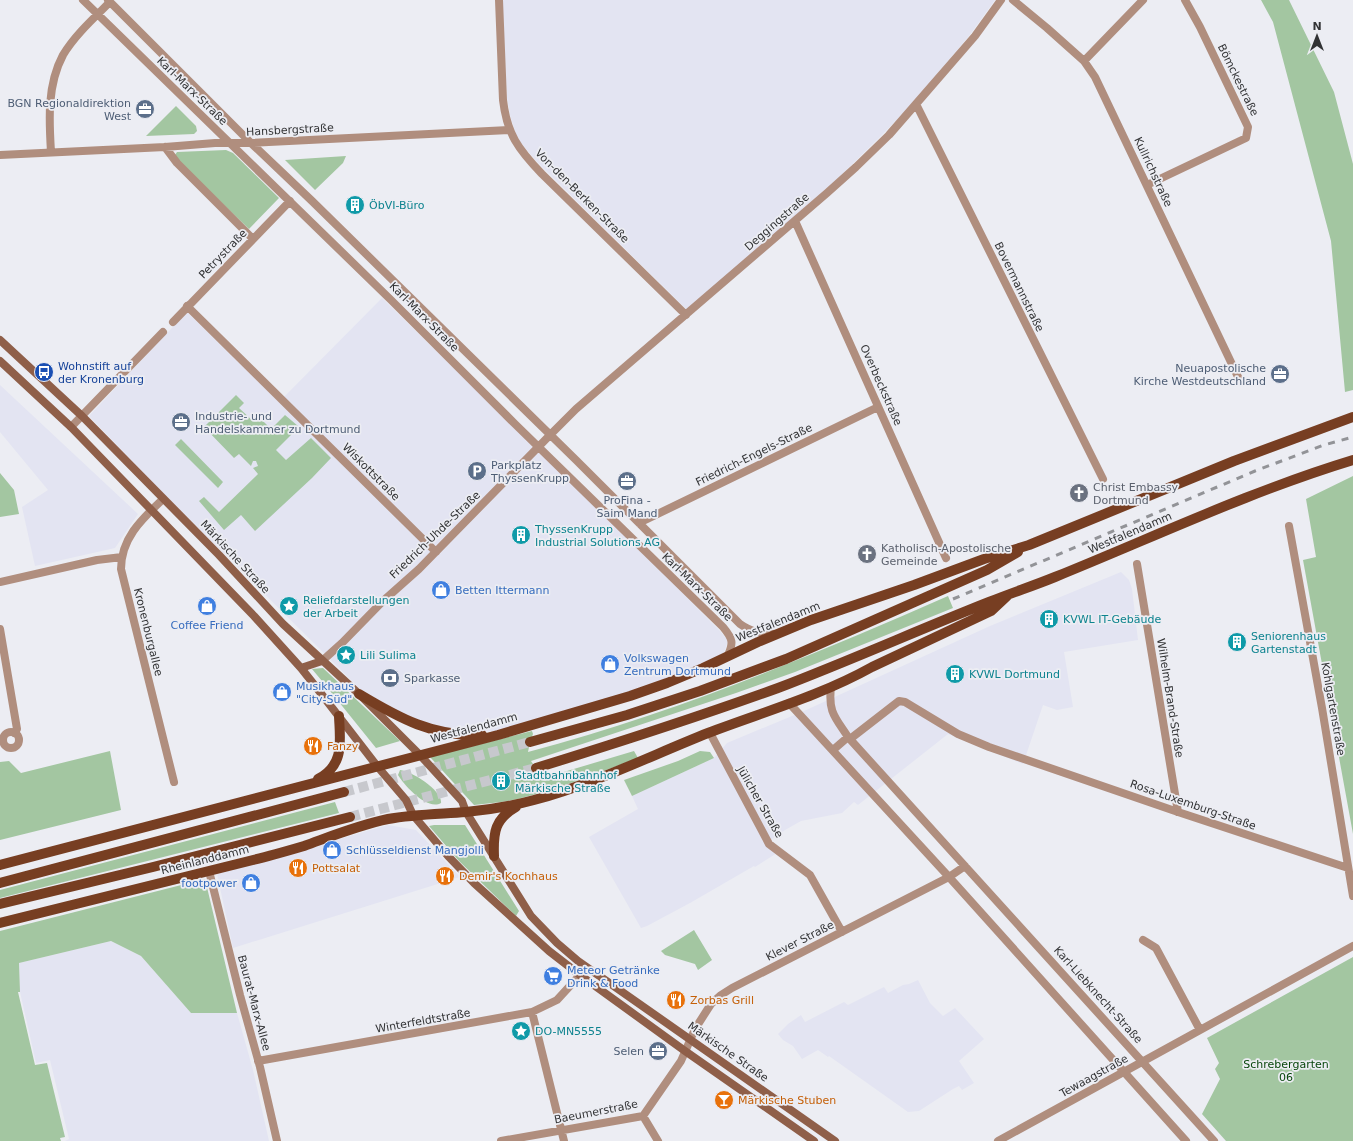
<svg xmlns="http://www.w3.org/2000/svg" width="1353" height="1141" font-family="'DejaVu Sans',sans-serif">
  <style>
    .built { fill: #e3e4f2 }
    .green { fill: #a3c6a1 }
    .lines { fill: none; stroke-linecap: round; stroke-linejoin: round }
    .primary-tunnel { stroke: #c7c8cd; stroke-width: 10; stroke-dasharray: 10 5; stroke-linecap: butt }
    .minor { stroke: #b08e7e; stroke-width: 8 }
    .secondary { stroke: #8f5f49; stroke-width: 8 }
    .primary { stroke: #773e22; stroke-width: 10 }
    .rail { stroke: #929397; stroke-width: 3; stroke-dasharray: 7 7; stroke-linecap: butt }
    .labels { text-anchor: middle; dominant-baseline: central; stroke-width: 3.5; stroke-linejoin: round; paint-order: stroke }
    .street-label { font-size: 11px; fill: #323335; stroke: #ecedf3 }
    .service-label { font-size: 11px; fill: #4e5e75; stroke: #ecedf3; text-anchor: end }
    .culture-label { font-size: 11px; fill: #0d838f; stroke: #ecedf3; text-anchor: start }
    .transit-label { font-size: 11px; fill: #164399; stroke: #ecedf3; text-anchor: start }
    .worship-label { font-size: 11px; fill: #5b616d; stroke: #ecedf3; text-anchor: start }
    .shop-label { font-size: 11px; fill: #366cbe; stroke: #ecedf3; text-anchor: start }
    .food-label { font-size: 11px; fill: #c56008; stroke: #ecedf3; text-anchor: start }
    .park-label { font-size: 11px; fill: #08470c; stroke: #ecedf3 }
  </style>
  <rect width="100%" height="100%" fill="#ecedf3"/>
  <path class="built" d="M502 0H995L969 36 909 107 878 139 836 180 687 310 536 161 517 138 510 115 507 98Z
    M382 298 536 449 625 535 721 632 728 641 724 653 679 674 640 689 498 731 447 730 412 719 361 690 154 484 89 416 187 312 279 402Z
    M0 385 138 514 115 548 35 566 22 507 48 490 0 432Z
    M1121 572 1129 580 1132 589 1138 640 1064 652 1073 707 1057 710 1043 705 1023 764 948 734 858 805 854 802 842 813 801 821 785 830 769 841 777 853 755 867 754 866 690 903 647 926 641 928 589 837 638 809 632 796 714 758 727 743 804 711 990 626Z
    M388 825 416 830 460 877 233 948 217 874Z
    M111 941 141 956 191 1013H237L253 1070 269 1141H65L69 1139 50 1060 36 1063 20 992 19 963Z
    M918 980 930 1003 943 1016 955 1008 984 1039 959 1061 974 1083 962 1090 959 1086 953 1089 919 1111 908 1112 829 1056 828 1057 818 1050 802 1059 793 1046 783 1040 778 1034 788 1024 801 1015 805 1022 844 1002 848 1005 884 987 888 993 903 985 909 984Z"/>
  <path class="green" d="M1261 0H1289L1334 92 1353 164V390L1345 392 1331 241 1273 22Z
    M176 106 196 126 197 131 194 134 146 136Z
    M226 150 233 153 279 198 249 229 175 158V155L177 152Z
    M346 156 343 163 315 190 285 160Z
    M236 395 244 403 239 408 253 421 258 416 271 429 285 415 298 426 295 431 276 450 286 460 311 438 331 458 312 478 255 531 241 515 224 530 199 501 204 497 219 512 258 474 253 468 258 466 256 461H253L251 466 239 454 234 458 204 427Z
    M181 439 223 482 218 488 175 445Z
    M0 473 14 490 19 514 0 517Z
    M1353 476V834L1303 560 1316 557 1306 499Z
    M948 596 953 608 795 672 736 693 531 761C537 771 545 774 557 774L634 751 638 758C601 772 564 787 525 797 508 802 491 803 474 805L430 757 532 731 533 734 530 742 528 752C673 714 811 656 948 596Z
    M323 668 400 741 376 748 322 681 312 669Z
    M110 751 121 810 0 840V762L9 761 21 773Z
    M700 751 710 752 714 758 632 796 624 780 678 761Z
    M400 770C412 771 443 791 441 803 427 811 404 785 398 775Z
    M335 802 339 813 0 898V890Z
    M434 825H465L519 911 516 916 459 861 429 826Z
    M205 879 237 1013H191L141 956 111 941 19 963 20 992H18L35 1065 47 1063 65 1137 60 1138 61 1141H0V931Z
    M694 930 712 960 698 970 695 964 665 955 661 951Z
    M1353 957V1141H1226L1202 1114 1220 1079 1215 1069 1219 1063 1207 1038Z"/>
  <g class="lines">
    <path class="primary-tunnel" d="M344 792 530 742
      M350 817 536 768"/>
    <path class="minor" d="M83 0 391 300 515 424 723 627C733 639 734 643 727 657
      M108 0 251 143 311 200 576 460 740 624C753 633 761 633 776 634
      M499 0 503 100C507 134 518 149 542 174L686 315
      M1013 0 1047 28 1084 61 1095 77 1239 379
      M1084 61 1143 0
      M916 104 1103 479
      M165 147 177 163 253 239
      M51 152C49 120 47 85 63 55 75 35 94 18 110 2
      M0 155 165 147 215 143H251L509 130
      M1147 185 1246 138 1248 127 1200 27 1185 0
      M795 221 946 558
      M187 306 436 552
      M173 322 290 201
      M71 427 163 332
      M163 499C142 519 121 538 121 569L174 782
      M639 523 878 407
      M1289 526 1322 708 1353 896
      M1137 564 1178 812
      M0 582 97 560 122 557
      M0 629 17 729 14 733
      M322 661 342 643 383 601 419 569 550 435 576 409 827 193 856 167 889 135 916 104 975 36 1001 0
      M831 687C828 712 835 717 848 737L1214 1141
      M789 703 949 877 1186 1141
      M3 740a8 8 0 1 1 16 0a8 8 0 1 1-16 0Z
      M710 733 769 844 810 875 842 932
      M850 739 899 701 905 702 958 734 989 747 1178 812 1348 868
      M833 750 848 737
      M209 871 240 995 260 1067 277 1141
      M1143 940 1156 948 1200 1030
      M532 1012 564 1141
      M258 1061 532 1012 557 1000 580 975
      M643 1116 658 1141
      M501 1141 643 1116 681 1061 695 1029 711 1004 721 995 732 988 949 877 965 866
      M998 1141 1353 946"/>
    <path class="secondary" d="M0 340 82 416 219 555 283 624 359 694 420 755 462 801 466 812 531 916 557 943 578 961 835 1141
      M0 361 71 427 254 616 301 668 316 687 377 766 406 800 413 815 448 856 474 883 549 951 580 975 685 1051 814 1141
      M301 668 322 661"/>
    <path class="primary" d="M359 694C399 718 433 737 482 735
      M530 742 627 715 700 691 786 659 987 570 1018 552
      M536 768C617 743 698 717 778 688 849 661 918 630 989 602 1011 593 1033 586 1055 577 1154 537 1251 491 1353 460
      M318 779C345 765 340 741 339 716
      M494 856C493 832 495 819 516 807
      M0 865 498 735 630 696 667 683 703 668 758 642 811 620 914 585 984 559 1029 545 1234 461 1353 417
      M0 883 344 792
      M0 904 153 867 350 817
      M0 923 253 860C270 856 287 851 304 846 332 836 359 825 388 819 414 814 440 814 466 812 489 810 512 806 534 800 594 784 650 756 708 733 763 712 820 696 872 667L991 611 1007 596"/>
    <path class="rail" d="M953 599 1255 471 1324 445 1353 437"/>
  </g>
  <defs>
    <g id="office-disc" transform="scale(1)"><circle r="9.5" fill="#5c6f8a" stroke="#ecedf3"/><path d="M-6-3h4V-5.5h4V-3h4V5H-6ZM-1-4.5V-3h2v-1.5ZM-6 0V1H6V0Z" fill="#fff"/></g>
    <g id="building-disc" transform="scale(1)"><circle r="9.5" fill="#0f9aa8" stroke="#ecedf3"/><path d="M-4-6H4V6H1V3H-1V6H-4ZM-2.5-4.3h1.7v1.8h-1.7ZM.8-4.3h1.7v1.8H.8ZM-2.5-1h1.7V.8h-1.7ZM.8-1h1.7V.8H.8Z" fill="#fff"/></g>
    <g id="bus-disc" transform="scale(1)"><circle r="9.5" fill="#1a4fb4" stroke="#ecedf3"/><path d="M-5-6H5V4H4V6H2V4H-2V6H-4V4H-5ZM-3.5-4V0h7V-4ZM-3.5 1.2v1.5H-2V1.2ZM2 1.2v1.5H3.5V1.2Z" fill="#fff"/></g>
    <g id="parking-disc" transform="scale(1)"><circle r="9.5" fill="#5c6f8a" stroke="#ecedf3"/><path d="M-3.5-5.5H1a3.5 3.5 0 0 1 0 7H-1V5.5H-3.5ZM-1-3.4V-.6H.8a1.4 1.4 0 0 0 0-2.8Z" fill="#fff"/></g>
    <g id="church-disc" transform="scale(1)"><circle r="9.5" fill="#6b7280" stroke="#ecedf3"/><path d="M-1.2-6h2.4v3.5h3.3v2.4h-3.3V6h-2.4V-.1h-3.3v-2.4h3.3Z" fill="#fff"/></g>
    <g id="shop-disc" transform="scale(1)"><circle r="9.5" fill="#3f7fe0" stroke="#ecedf3"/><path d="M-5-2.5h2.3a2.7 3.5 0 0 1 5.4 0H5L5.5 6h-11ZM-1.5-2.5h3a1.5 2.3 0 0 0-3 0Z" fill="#fff"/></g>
    <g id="sight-disc" transform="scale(1)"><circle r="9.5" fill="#0f9aa8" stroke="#ecedf3"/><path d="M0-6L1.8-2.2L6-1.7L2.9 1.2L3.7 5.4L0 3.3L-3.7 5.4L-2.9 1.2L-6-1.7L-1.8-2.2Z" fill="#fff"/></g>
    <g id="bank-disc" transform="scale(1)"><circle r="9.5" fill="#5c6f8a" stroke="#ecedf3"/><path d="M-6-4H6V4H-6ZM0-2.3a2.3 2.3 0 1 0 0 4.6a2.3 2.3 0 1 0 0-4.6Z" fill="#fff"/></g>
    <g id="restaurant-disc" transform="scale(1)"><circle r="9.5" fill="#e8710a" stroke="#ecedf3"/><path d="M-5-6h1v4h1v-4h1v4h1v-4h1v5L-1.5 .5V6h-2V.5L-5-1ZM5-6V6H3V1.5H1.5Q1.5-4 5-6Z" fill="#fff"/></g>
    <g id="supermarket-disc" transform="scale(1)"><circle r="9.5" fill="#3f7fe0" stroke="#ecedf3"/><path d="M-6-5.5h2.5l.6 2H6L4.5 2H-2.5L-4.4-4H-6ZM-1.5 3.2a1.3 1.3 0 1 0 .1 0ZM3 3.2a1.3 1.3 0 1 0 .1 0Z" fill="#fff"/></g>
    <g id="bar-disc" transform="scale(1)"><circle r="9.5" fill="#e8710a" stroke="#ecedf3"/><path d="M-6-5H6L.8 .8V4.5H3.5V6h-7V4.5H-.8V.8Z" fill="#fff"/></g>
  </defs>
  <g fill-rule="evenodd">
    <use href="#office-disc" x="145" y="109"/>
    <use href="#building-disc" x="355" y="205"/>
    <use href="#bus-disc" x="44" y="372"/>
    <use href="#office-disc" x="1280" y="374"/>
    <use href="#office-disc" x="181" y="422"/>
    <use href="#parking-disc" x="477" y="471"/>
    <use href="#office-disc" x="627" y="481"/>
    <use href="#church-disc" x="1079" y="493"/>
    <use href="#building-disc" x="521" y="535"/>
    <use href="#church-disc" x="867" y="554"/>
    <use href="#shop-disc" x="441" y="590"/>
    <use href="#shop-disc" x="207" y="606"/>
    <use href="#sight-disc" x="289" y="606"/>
    <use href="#building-disc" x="1049" y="619"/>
    <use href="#building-disc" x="1237" y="642"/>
    <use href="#sight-disc" x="346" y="655"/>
    <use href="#shop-disc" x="610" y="664"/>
    <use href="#building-disc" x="955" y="674"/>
    <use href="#bank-disc" x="390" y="678"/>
    <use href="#shop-disc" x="282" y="692"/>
    <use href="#restaurant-disc" x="313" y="746"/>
    <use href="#building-disc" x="501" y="781"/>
    <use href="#shop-disc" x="332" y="850"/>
    <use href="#restaurant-disc" x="298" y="868"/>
    <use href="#restaurant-disc" x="445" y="876"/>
    <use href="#shop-disc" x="251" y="883"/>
    <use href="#supermarket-disc" x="553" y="976"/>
    <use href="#restaurant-disc" x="676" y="1000"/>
    <use href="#sight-disc" x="521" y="1031"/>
    <use href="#office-disc" x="658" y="1051"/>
    <use href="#bar-disc" x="724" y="1100"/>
  </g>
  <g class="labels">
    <g class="street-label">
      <text transform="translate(1238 80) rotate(64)">Bömckestraße</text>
      <text transform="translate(192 91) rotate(44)">Karl-Marx-Straße</text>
      <text transform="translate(290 130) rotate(-3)">Hansbergstraße</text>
      <text transform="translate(1153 172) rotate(65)">Kullrichstraße</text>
      <text transform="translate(582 196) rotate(45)">Von-den-Berken-Straße</text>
      <text transform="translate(777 222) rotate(-41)">Deggingstraße</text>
      <text transform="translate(223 254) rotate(-46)">Petrystraße</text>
      <text transform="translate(1019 287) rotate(64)">Bovermannstraße</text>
      <text transform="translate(424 317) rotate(45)">Karl-Marx-Straße</text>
      <text transform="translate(881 385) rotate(66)">Overbeckstraße</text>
      <text transform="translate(754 455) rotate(-26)">Friedrich-Engels-Straße</text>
      <text transform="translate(371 472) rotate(45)">Wiskottstraße</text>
      <text transform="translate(1130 533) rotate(-23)">Westfalendamm</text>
      <text transform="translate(435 535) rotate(-44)">Friedrich-Uhde-Straße</text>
      <text transform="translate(235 557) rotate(47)">Märkische Straße</text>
      <text transform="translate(697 587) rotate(44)">Karl-Marx-Straße</text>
      <text transform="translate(778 622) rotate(-22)">Westfalendamm</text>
      <text transform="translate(148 632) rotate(76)">Kronenburgallee</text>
      <text transform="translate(1170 698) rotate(81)">Wilhelm-Brand-Straße</text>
      <text transform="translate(1333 709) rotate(80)">Kohlgartenstraße</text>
      <text transform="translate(474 728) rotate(-15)">Westfalendamm</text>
      <text transform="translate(760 802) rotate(60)">Jülicher Straße</text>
      <text transform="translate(1193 805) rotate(19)">Rosa-Luxemburg-Straße</text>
      <text transform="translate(205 860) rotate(-14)">Rheinlanddamm</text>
      <text transform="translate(800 941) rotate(-27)">Klever Straße</text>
      <text transform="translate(1098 995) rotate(48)">Karl-Liebknecht-Straße</text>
      <text transform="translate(254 1003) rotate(75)">Baurat-Marx-Allee</text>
      <text transform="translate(423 1021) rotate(-10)">Winterfeldtstraße</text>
      <text transform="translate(728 1052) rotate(35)">Märkische Straße</text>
      <text transform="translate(1094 1076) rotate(-29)">Tewaagstraße</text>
      <text transform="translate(596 1112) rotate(-11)">Baeumerstraße</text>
    </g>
    <g class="service-label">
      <text x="131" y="103">BGN Regionaldirektion<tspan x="131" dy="13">West</tspan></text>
      <text x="1266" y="368">Neuapostolische<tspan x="1266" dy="13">Kirche Westdeutschland</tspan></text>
      <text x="195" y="416" text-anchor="start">Industrie- und<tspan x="195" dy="13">Handelskammer zu Dortmund</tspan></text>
      <text x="491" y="465" text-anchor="start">Parkplatz<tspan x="491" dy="13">ThyssenKrupp</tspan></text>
      <text x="627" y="500" text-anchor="middle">ProFina -<tspan x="627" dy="13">Saim Mand</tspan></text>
      <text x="404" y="678" text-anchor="start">Sparkasse</text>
      <text x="644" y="1051">Selen</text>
    </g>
    <g class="culture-label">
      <text x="369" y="205">ÖbVI-Büro</text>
      <text x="535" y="529">ThyssenKrupp<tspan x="535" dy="13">Industrial Solutions AG</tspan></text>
      <text x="303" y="600">Reliefdarstellungen<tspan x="303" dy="13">der Arbeit</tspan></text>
      <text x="1063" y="619">KVWL IT-Gebäude</text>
      <text x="1251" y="636">Seniorenhaus<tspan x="1251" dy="13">Gartenstadt</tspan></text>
      <text x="360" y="655">Lili Sulima</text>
      <text x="969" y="674">KVWL Dortmund</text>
      <text x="515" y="775">Stadtbahnbahnhof<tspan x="515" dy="13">Märkische Straße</tspan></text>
      <text x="535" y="1031">DO-MN5555</text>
    </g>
    <g class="transit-label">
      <text x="58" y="366">Wohnstift auf<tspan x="58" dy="13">der Kronenburg</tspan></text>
    </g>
    <g class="worship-label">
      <text x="1093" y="487">Christ Embassy<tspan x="1093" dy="13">Dortmund</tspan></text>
      <text x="881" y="548">Katholisch-Apostolische<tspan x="881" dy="13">Gemeinde</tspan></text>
    </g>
    <g class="shop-label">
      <text x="455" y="590">Betten Ittermann</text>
      <text x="207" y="625" text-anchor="middle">Coffee Friend</text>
      <text x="624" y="658">Volkswagen<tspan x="624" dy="13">Zentrum Dortmund</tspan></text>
      <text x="296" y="686">Musikhaus<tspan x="296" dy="13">"City-Süd"</tspan></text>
      <text x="346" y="850">Schlüsseldienst Mangjolli</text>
      <text x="237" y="883" text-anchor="end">footpower</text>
      <text x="567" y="970">Meteor Getränke<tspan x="567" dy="13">Drink &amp; Food</tspan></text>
    </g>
    <g class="food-label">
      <text x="327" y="746">Fanzy</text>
      <text x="312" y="868">Pottsalat</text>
      <text x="459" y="876">Demir's Kochhaus</text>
      <text x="690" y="1000">Zorbas Grill</text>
      <text x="738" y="1100">Märkische Stuben</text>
    </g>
    <g class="park-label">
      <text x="1286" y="1064">Schrebergarten<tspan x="1286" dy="13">06</tspan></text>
    </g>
  </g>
  <g transform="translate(1317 36)" stroke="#ecedf3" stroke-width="3" paint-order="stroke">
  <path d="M0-3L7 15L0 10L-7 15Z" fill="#323335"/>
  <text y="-6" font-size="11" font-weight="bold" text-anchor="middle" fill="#323335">N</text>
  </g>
</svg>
